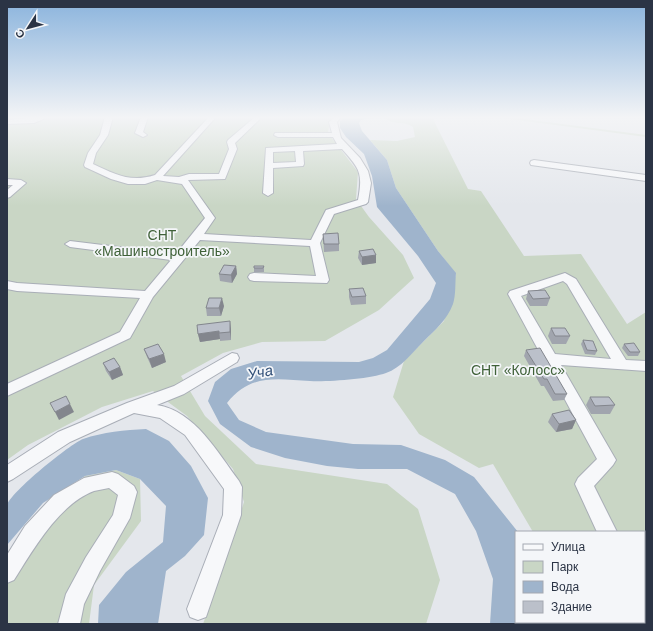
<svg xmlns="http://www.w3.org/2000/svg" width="653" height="631" font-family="Helvetica,sans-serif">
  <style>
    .green { fill: #c9d6c5 }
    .water { fill: #9fb4cc }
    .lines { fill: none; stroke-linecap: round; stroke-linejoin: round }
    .minor-casing { stroke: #a9aeb7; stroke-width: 2 }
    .minor { fill: #f7f8fa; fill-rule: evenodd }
    .wall { fill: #a1a5ae }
    .shaded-wall { fill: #83868d }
    .building { fill: #bbc0ca; stroke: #83868d }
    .labels { text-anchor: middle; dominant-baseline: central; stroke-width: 3.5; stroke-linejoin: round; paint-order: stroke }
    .park-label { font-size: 14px; fill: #3f6138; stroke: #f4f6f9 }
    .water-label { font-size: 15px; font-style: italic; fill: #34527a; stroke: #f4f6f9 }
  </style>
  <rect width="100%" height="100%" fill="#e4e7ec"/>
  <path class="green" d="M7 117H331L330 119 328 133 358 172 356 199 369 217 403 255 414 278 379 310 325 341 262 342 223 353 181 376 205 416 256 464 387 484 418 509 440 580 426 624H203L220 576 244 502 233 469 187 416 153 391 102 407 28 445 7 460Z
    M404 117H432L468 189 481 191 524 256 581 254 627 324 646 312V624H639L638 622H644V532H533L493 464 479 468 419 434 393 397 404 361 444 321 456 274 438 251 396 188 387 160 370 140 397 141 415 137 413 127C403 120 395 126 385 118Z
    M495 117H509L646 135V137Z
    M116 470 140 479 141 521 94 585 89 624H7V553L45 506 85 476Z"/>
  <path class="water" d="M344 117H373L361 120 359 123 362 131 387 160 396 188 438 251 456 273C455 283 456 295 453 304 447 320 435 330 423 342 412 353 401 368 386 373 370 379 327 382 310 381 277 379 251 373 227 403L239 420 266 432 353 444 401 445 445 460 474 477 518 532H516V622H549L550 624H490L493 579 476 531 455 494 407 469H358L327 466 285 458 251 447 220 424 208 401 215 382 231 369 257 361 359 362 373 358 387 350 430 299 436 283 418 256 377 207 372 176 364 154 346 137 340 128V121Z
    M146 429 169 441 191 466 208 498 204 535 185 556 166 571 158 624H98L99 605 126 572 163 542 166 506 140 479 116 470 85 476 43 503 7 545C7 536 5 513 7 505 11 492 70 444 83 439 103 432 125 430 146 429Z"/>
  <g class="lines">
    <g class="minor-casing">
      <path id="minor" d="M37 117H48L34 123 7 124V120Z
        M105 117H113L108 135 96 153 93 164C115 174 130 183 155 175L209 117H216L163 176 179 177 189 174H219L229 149 227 142 228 140 255 117H262L235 143 237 149 225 179 188 180 215 218 204 234 311 240 326 210 358 200C363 173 360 169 342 149L303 151 304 164 303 166 273 168V193L268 196 263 193 266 148 337 144 333 137H278L274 135 275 133H332L329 122 334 117H341L337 122 341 138 360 158 368 171 371 183 368 202 366 204 334 214 320 243 329 280 327 283 254 281 250 280 248 277 250 274 254 273 316 276 310 246 200 240 153 297 130 338 7 396V384L120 332 140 298 17 291 7 289V281L17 283 145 291 171 260 70 247 65 244 70 241 176 254 205 218 182 184 157 180 145 184H128L111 179 85 167 84 165 88 153 100 135ZM295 151 296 162 273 163V152Z
        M141 117H148L143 132 147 135 143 137 135 133Z
        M534 160 646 175V181L531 165 530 163 531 161Z
        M7 179 21 180 26 183 10 197 7 198V190L13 185H7Z
        M565 273 576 279 626 360 646 361V371L561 365 616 460 613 465 594 486 617 532H597L575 484 578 478 597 459 508 294 510 291ZM563 281 567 284 611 359 555 354 521 296Z
        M232 353 237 354 239 358 237 362 184 394 157 405C195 411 218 453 239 481L242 487 241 515 206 617 198 620 190 617 187 609 223 515 224 489 185 435 160 418 134 413 70 442 13 479 7 482V465L58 432 127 403 174 386Z
        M112 472 118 474 134 486 137 492 130 518 100 571 84 604 80 624H58L66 594 86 557 113 515 118 495 109 488C104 489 99 490 94 491 59 504 33 550 14 580L7 583V555L25 526 54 495 84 478Z
        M616 622H638L639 624H617Z"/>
    </g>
    <use href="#minor" class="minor"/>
  </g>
  <path class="wall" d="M323 234 339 244V251L324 252Z
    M359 251 376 255V263L362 265 358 258Z
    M236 266 237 274 232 283 220 281 219 274Z
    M264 266V272H254V268Z
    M349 289 366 296V304L351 305 349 297Z
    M528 291 550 298 547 306H530L526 299Z
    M224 306 221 316H207L206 308Z
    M551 328 570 336 566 344H552L548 336Z
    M231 329V340L220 341V339L200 342 198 334Z
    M583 340 597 351 595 355 585 354 581 344Z
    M624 344 640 352 638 356H628L622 348Z
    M144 349 166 362 152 368 147 357Z
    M526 350 567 394 564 400 553 401 544 386H541L524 356Z
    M103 363 120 367 123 375 112 380 106 371Z
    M590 397 615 405 610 414H591L586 405Z
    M552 414 576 420 572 429 556 432 548 422Z"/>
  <path class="shaded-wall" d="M376 255V263L362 265V257Z
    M236 266 237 274 232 283 231 275Z
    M222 298 224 306 221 316 219 308Z
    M230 321 231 329V340L230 332Z
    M219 331 220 339 200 342 198 334Z
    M164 354 166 362 152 368 149 359Z
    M120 367 123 375 112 380 109 372Z
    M70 404 74 412 59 420 55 412Z
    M576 420 572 429 556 432 559 424Z"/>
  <path class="building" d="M338 233 339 244H324L323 234Z
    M373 249 376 255 362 257 359 251Z
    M224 265 236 266 231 275 219 274Z
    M254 266H264L263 268H254Z
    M363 288 366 296 352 297 349 289Z
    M545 290 550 298 533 299 528 291Z
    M209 298H222L219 308H206Z
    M230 321V332L219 333V331L198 334 197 325Z
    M551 328H565L570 336H555Z
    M583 340 593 341 597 351 587 350Z
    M634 343 640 352H630L624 344Z
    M158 344 164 354 149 359 144 349Z
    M540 348 567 394H555L547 379H544L526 350Z
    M114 358 120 367 109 372 103 363Z
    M66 396 70 404 55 412 50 403Z
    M590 397H609L615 405 595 406Z
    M569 410 576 420 559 424 552 414Z"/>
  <linearGradient id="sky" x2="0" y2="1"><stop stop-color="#8bb4dd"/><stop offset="0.57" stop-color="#f3f4f6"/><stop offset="1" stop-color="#f3f4f6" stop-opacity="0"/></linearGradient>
  <rect width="653" height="206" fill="url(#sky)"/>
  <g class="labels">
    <g class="park-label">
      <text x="162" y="235">СНТ<tspan x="162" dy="16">«Машиностроитель»</tspan></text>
      <text x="518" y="370">СНТ «Колосс»</text>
    </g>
    <g class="water-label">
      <text transform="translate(260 372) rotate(-11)">Уча</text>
    </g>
  </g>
  <rect width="653" height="631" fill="none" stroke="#2b3445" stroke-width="16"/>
  <rect x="515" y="531" width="130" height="92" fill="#f4f6f9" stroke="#a4a8b1"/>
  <rect x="523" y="544" width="20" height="6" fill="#f7f8fa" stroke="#a4a8b1"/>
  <text x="551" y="551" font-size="12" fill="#2b3445">Улица</text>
  <rect x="523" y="561" width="20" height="12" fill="#c9d6c5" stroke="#a4a8b1"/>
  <text x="551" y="571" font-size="12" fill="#2b3445">Парк</text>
  <rect x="523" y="581" width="20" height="12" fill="#9fb4cc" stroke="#a4a8b1"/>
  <text x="551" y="591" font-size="12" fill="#2b3445">Вода</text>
  <rect x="523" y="601" width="20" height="12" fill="#bbc0ca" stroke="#a4a8b1"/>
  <text x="551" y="611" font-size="12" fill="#2b3445">Здание</text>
  <g transform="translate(28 28) rotate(234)" stroke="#f4f6f9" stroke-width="3" paint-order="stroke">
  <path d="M0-3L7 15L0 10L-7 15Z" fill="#2b3445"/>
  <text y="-6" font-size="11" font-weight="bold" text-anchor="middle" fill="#2b3445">С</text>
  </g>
</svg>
